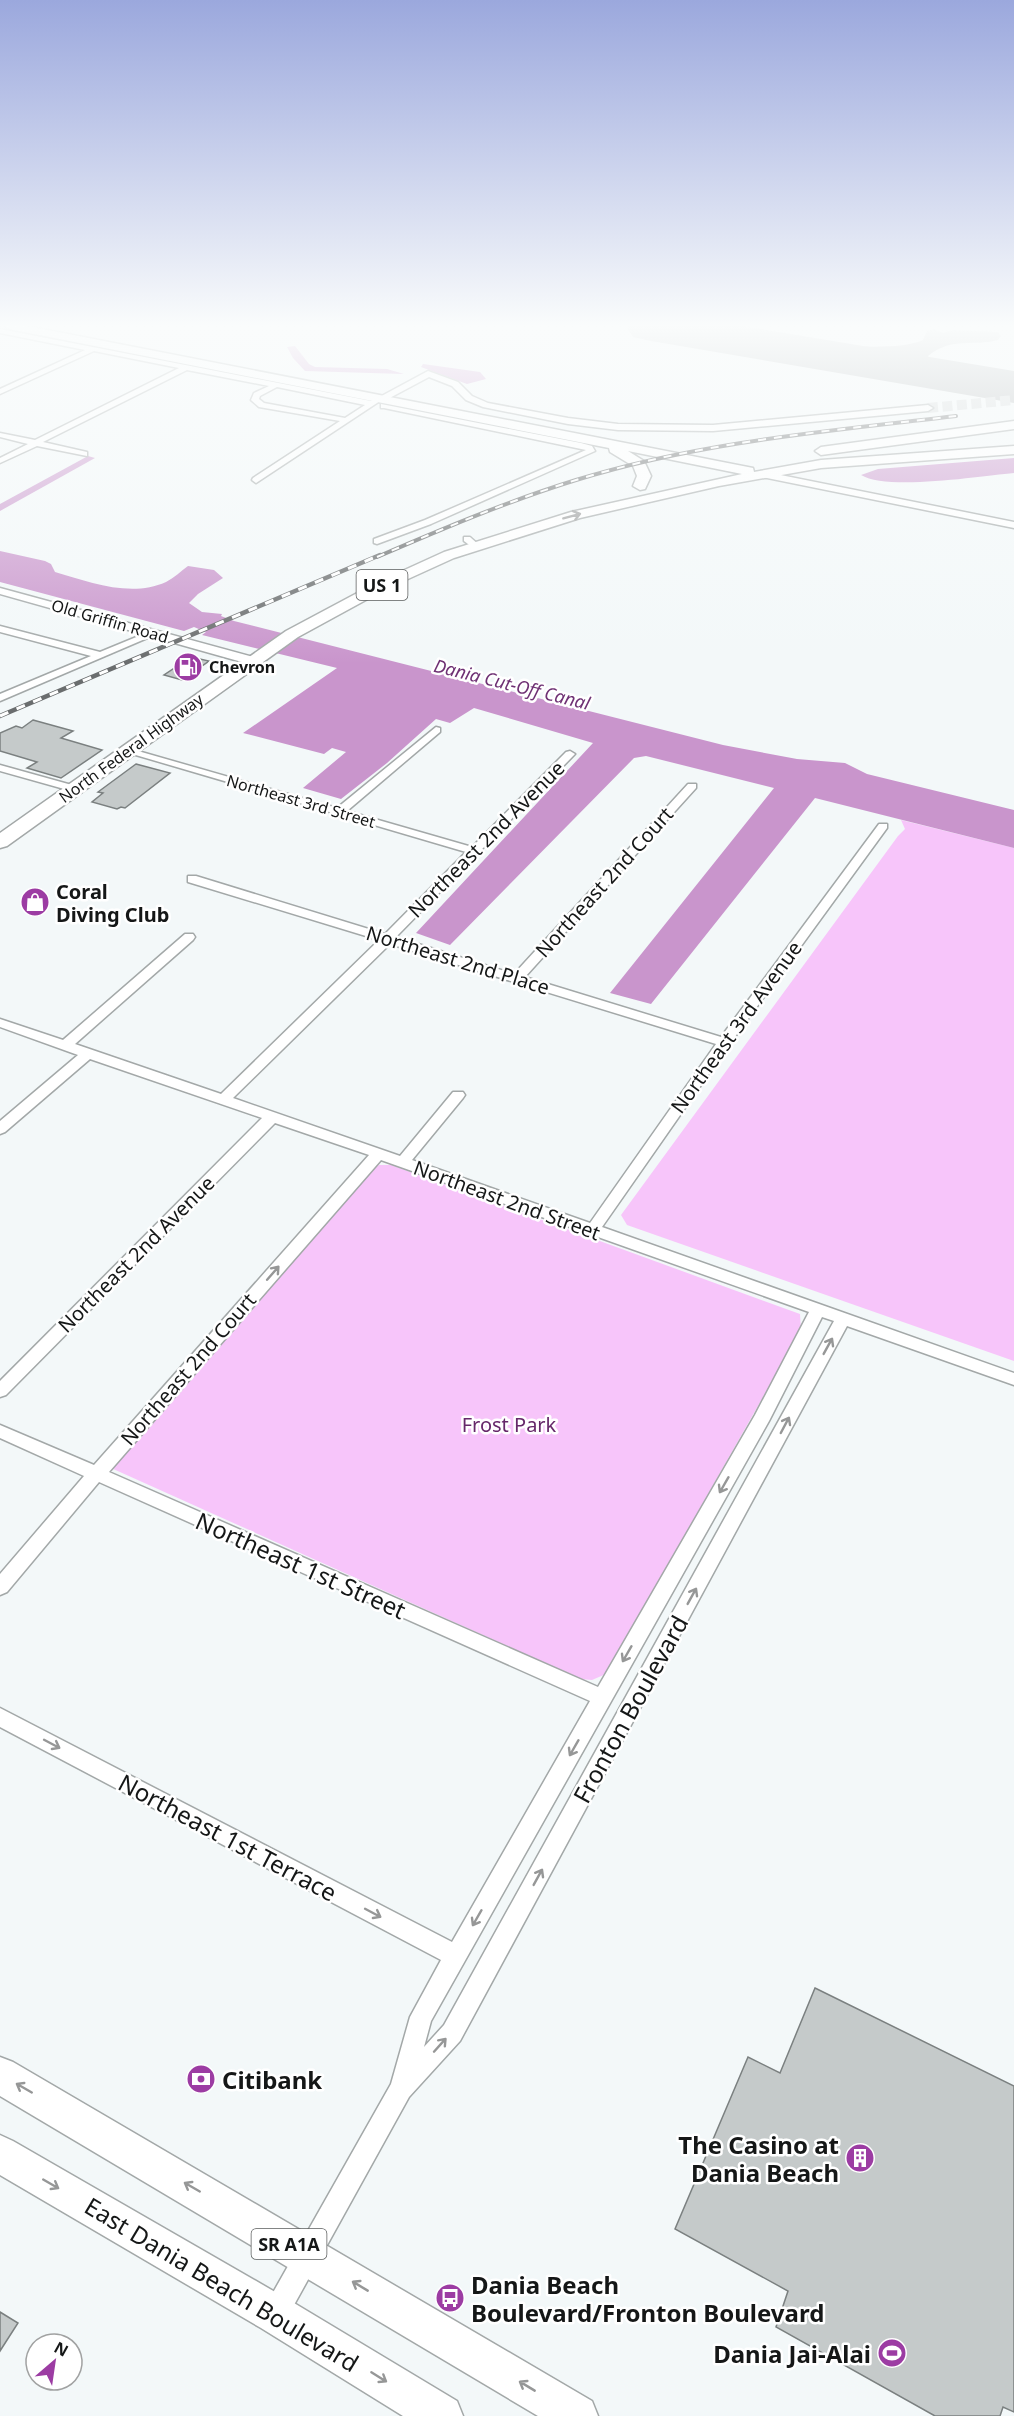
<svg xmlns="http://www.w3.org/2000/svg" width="1014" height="2416" font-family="'Noto Sans',sans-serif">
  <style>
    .green { fill: #f7c5fa }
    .water { fill: #c995cc }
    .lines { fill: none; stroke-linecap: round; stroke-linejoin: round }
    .canal { fill: #c995cc; fill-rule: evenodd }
    .taxiway { fill: #aeb2b4; fill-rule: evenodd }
    .runway { fill: #aeb2b4; fill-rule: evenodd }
    .building { fill: #c5caca; stroke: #7b8080; stroke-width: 1.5 }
    .tertiary-tunnel { stroke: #d2d6d7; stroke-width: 10; stroke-dasharray: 10 4.5; stroke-linecap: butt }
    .minor-casing { stroke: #a3a8a8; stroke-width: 3 }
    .tertiary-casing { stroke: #a3a8a8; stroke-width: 3 }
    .primary-casing { stroke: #a3a8a8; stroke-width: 3 }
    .minor { fill: #fff; fill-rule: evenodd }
    .tertiary { fill: #fff; fill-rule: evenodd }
    .primary { fill: #fff; fill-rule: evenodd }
    .rail-far1-casing { stroke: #6a6d6e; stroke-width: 4 }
    .rail-casing { stroke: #6a6d6e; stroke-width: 4.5 }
    .rail-far1 { stroke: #fff; stroke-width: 2; stroke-dasharray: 8; stroke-linecap: butt }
    .rail { stroke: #fff; stroke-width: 3; stroke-dasharray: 9; stroke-linecap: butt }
    .oneway { stroke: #969797 }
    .labels { text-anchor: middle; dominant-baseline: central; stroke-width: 5; stroke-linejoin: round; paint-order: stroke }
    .far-street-label { font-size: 16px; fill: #151717; stroke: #fff }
    .far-poi-label { font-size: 16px; font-weight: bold; fill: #151717; stroke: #fff; text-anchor: start }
    .shield { fill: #fff; stroke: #5b5d5d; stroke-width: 1.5 }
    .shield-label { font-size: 18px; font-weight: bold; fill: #151717 }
    .far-water-label { font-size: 18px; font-style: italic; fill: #6f3174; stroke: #fff }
    .street-label { font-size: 20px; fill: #151717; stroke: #fff }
    .poi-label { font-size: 20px; font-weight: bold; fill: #151717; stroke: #fff; text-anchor: start }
    .park-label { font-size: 20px; fill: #66286a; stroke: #fff }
    .near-street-label { font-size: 24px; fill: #151717; stroke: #fff }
    .near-poi-label { font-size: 24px; font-weight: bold; fill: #151717; stroke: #fff; text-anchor: start }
  </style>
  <rect width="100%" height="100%" fill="#f3f8f9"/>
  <path class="green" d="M901 820 1014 848V1361L627 1225 621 1215 898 836 905 829Z
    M379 1165H391L800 1314 801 1330 606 1674 592 1680 581 1679 111 1468 371 1170Z"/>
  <path class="water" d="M295 346 309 364 315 367 387 369 404 374 305 371 293 358 287 347Z
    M423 364 480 372 486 379 467 384 421 367Z
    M1014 458V473C981 476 887 491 861 475L878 469Z
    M0 551 45 561 51 564 55 572C89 582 131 598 166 582 174 578 181 571 188 566L214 570 223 578 198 594 189 603 202 612 222 614 221 616 234 621 723 745 797 759 845 763 867 774 1014 810V848L815 798 651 1004 610 993 774 788 646 756 634 758 450 945 416 933 593 743 474 708 450 723 436 719 387 763 341 799 303 788 346 752 332 748 324 754 243 733 337 668 202 635 206 632 194 627 184 631 0 582Z"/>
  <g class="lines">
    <path class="canal" d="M88 456 95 458 0 511V504Z"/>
    <path class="taxiway" d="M934 329 943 333 953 330 998 332 1001 336 998 340C972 347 953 336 928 356L929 359 938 365 976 375 979 380 976 385C960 388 909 375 908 357 849 361 792 353 734 346L727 344 724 340 727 336 734 334C774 339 889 356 923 340L927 331Z"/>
    <path class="runway" d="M626 326H743L1014 371V403L651 341 633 337Z"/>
  </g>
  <path class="building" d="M191 657 209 661 182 680 164 675Z
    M33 720 73 731 61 738 102 750 61 778 27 768 37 762 0 751V733L16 726 22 728Z
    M136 764 170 773 125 808 121 807 117 809 92 802 103 793 98 792Z
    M815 1988 1014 2086V2412L1003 2407 1000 2416H935L776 2327 788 2291 675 2229 748 2057 780 2073Z
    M0 2312 18 2323 0 2351Z"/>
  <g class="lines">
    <path class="tertiary-tunnel" d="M928 408 1014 400"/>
    <g class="minor-casing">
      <path id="minor" d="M0 329 371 401 376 399 380 401 256 483 252 480 253 478 340 421 259 407 251 400 254 393 269 386 187 370 43 442 87 452V456L37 446 0 463V458L28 444 0 437V433L35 440 179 368 94 351 0 394V389L85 350 0 333ZM277 387 365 405 345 418 264 403 259 399 260 396Z
        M381 404 581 443 592 446 595 451 431 524 377 544 374 543V539L425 520 586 450 384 408H381Z
        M464 537H470L479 545 472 547 464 541Z
        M0 626 100 652 151 631 159 633 0 701V694L91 656 0 632Z
        M436 727 440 728V732L347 811 472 847 566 752 570 751 575 754 396 937 514 974 688 784H696V788L525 977 721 1037 879 824H887V828L729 1045 602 1227 1014 1373V1385L847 1326 460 2041 409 2097 284 2323 275 2327 266 2323 262 2314 266 2305 391 2084 410 2017 441 1960 0 1727V1708L452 1942 590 1701 99 1482 7 1592 0 1595V1574L84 1476 0 1438V1425L94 1465 369 1155 275 1123 6 1395 0 1397V1381L262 1118 90 1059 5 1132 0 1134V1121L78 1055 0 1027V1019L63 1040 185 934H193L195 937 193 940 75 1044 221 1094 379 940 188 882V876H196L385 934 466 852 122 751 123 749H131L337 808ZM390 944 716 1044 590 1223 412 1160 463 1098 465 1095 463 1092H453L400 1156 233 1098ZM381 1160 809 1312 755 1415 598 1687 109 1472ZM822 1317 834 1321 444 2025 424 2047 431 2021 769 1421Z
        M0 765 79 787 81 789 75 792 0 771Z"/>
    </g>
    <g class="tertiary-casing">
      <path id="tertiary" d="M428 371 458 382 472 396 488 403 568 418 618 424 713 425 928 405 933 408 928 411 713 431 618 430 568 424 483 407 466 400 452 386 429 377 384 401 376 399Z
        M761 471 1014 522V528L757 476 756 474Z
        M0 588 257 658 259 661 257 664H249L0 594Z"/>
    </g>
    <g class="primary-casing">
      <path id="primary" d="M4 326H27L748 467 753 468 754 472 821 460 1014 446V454L821 468 719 486 580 518 454 558 386 589 298 637 7 846 0 848V833L286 631 376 583 444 552 571 512 742 474 628 451 644 461 651 476 645 489 640 490 633 486 637 476 633 466 610 452 609 448 9 329Z
        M1014 421V429L821 455 815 451 821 447Z
        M0 2057 13 2062 592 2401 598 2416H538L0 2096Z
        M0 2135 13 2141 289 2300 457 2401 463 2416H403L261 2328 0 2175Z"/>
    </g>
    <use href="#minor" class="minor"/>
    <use href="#tertiary" class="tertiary"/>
    <use href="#primary" class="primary"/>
    <g class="rail-far1-casing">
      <path id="rail-far1" d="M377 557C442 529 508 501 576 480 699 442 828 431 956 416"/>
    </g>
    <g class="rail-casing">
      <path id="rail" d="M0 716 380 555"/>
    </g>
    <use href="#rail-far1" class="rail-far1"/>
    <use href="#rail" class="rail"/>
  </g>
  <defs><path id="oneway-shaft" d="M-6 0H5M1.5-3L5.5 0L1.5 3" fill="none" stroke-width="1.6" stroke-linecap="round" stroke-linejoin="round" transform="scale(1.5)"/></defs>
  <g class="oneway">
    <use href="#oneway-shaft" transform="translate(572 516) rotate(-15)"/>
    <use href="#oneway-shaft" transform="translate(273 1273) rotate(-49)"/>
    <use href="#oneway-shaft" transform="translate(828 1346) rotate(-61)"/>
    <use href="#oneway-shaft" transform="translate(785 1425) rotate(-62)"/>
    <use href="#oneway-shaft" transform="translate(724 1485) rotate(120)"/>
    <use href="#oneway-shaft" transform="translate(692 1596) rotate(-61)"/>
    <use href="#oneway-shaft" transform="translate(627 1654) rotate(120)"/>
    <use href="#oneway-shaft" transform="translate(52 1744) rotate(28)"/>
    <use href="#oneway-shaft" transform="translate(574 1748) rotate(120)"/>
    <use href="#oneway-shaft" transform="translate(538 1877) rotate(-61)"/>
    <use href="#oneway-shaft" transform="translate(373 1913) rotate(28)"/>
    <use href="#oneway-shaft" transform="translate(477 1918) rotate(120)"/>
    <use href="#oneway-shaft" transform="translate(440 2045) rotate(-48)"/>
    <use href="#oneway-shaft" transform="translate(24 2088) rotate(-150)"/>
    <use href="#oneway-shaft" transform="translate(51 2184) rotate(30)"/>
    <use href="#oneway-shaft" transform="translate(192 2187) rotate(-150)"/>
    <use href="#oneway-shaft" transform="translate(360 2286) rotate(-149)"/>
    <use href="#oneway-shaft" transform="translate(379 2377) rotate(32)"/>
    <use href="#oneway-shaft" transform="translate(527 2386) rotate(-149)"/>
  </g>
  <linearGradient id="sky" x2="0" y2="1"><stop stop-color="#9ba8dd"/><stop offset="0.49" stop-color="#fafcfc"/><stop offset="1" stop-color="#fafcfc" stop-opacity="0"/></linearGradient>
  <rect width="1014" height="664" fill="url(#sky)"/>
  <defs>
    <g id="fuel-disc" transform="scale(1.5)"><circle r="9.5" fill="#9c3ca3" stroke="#fff"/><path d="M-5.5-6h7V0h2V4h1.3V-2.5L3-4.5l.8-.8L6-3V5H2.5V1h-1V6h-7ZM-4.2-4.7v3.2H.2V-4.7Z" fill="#fff"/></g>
    <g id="shop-disc" transform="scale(1.5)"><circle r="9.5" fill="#9c3ca3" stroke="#fff"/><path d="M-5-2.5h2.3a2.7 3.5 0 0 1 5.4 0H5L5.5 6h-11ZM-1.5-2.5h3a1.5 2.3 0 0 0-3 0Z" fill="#fff"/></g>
    <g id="bank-disc" transform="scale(1.5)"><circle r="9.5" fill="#9c3ca3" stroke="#fff"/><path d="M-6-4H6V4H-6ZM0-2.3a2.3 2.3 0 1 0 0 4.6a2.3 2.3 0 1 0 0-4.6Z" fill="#fff"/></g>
    <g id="building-disc" transform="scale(1.5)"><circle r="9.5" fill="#9c3ca3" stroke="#fff"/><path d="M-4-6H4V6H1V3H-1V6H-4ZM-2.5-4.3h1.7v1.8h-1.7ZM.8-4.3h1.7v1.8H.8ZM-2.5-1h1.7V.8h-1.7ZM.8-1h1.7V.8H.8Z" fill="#fff"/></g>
    <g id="bus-disc" transform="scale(1.5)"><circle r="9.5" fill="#9c3ca3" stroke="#fff"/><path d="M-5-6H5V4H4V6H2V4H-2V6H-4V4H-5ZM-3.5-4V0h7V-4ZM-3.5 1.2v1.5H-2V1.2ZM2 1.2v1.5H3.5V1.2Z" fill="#fff"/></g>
    <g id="stadium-disc" transform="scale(1.5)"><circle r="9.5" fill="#9c3ca3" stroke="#fff"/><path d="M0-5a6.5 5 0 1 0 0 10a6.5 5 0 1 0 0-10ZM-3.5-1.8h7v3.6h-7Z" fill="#fff"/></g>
  </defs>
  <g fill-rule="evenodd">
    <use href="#fuel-disc" x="188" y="667"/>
    <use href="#shop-disc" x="35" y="902"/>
    <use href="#bank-disc" x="201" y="2079"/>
    <use href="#building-disc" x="860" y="2158"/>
    <use href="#bus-disc" x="450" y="2298"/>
    <use href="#stadium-disc" x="892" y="2353"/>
  </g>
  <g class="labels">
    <g class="far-street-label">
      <text transform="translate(110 621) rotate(16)">Old Griffin Road</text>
      <text transform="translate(131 748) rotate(-36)">North Federal Highway</text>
      <text transform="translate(301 801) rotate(16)">Northeast 3rd Street</text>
    </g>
    <g class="far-poi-label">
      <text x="209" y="667">Chevron</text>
    </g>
    <g class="shield">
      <rect x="356.5" y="570" width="51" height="30" rx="4.5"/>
      <rect x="251.5" y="2229" width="75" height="30" rx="4.5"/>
    </g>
    <g class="shield-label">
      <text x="382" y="585">US 1</text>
      <text x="289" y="2244">SR A1A</text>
    </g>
    <g class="far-water-label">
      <text transform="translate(512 684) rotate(14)">Dania Cut-Off Canal</text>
    </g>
    <g class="street-label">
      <text transform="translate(486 839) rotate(-45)">Northeast 2nd Avenue</text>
      <text transform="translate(604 882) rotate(-48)">Northeast 2nd Court</text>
      <text transform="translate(458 960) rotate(17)">Northeast 2nd Place</text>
      <text transform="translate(736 1027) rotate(-54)">Northeast 3rd Avenue</text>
      <text transform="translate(507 1200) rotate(20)">Northeast 2nd Street</text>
      <text transform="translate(136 1254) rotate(-45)">Northeast 2nd Avenue</text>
      <text transform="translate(188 1369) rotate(-49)">Northeast 2nd Court</text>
    </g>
    <g class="poi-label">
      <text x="56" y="891">Coral<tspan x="56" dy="23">Diving Club</tspan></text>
    </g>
    <g class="park-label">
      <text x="509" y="1424">Frost Park</text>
    </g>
    <g class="near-street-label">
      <text transform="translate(301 1565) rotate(24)">Northeast 1st Street</text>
      <text transform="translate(630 1709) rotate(-61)">Fronton Boulevard</text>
      <text transform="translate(228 1837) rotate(28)">Northeast 1st Terrace</text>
      <text transform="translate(222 2284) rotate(31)">East Dania Beach Boulevard</text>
    </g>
    <g class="near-poi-label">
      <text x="222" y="2079">Citibank</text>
      <text x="839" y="2144" text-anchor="end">The Casino at<tspan x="839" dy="28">Dania Beach</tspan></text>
      <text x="471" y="2284">Dania Beach<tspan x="471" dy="28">Boulevard/Fronton Boulevard</tspan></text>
      <text x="871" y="2353" text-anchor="end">Dania Jai-Alai</text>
    </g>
  </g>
  <g transform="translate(54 2362) rotate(29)"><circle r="28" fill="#ffffff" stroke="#a1a2a2" stroke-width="1.5"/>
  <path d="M0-4.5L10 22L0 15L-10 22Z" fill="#9c3ca3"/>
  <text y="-9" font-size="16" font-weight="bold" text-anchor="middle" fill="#151717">N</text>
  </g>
</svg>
